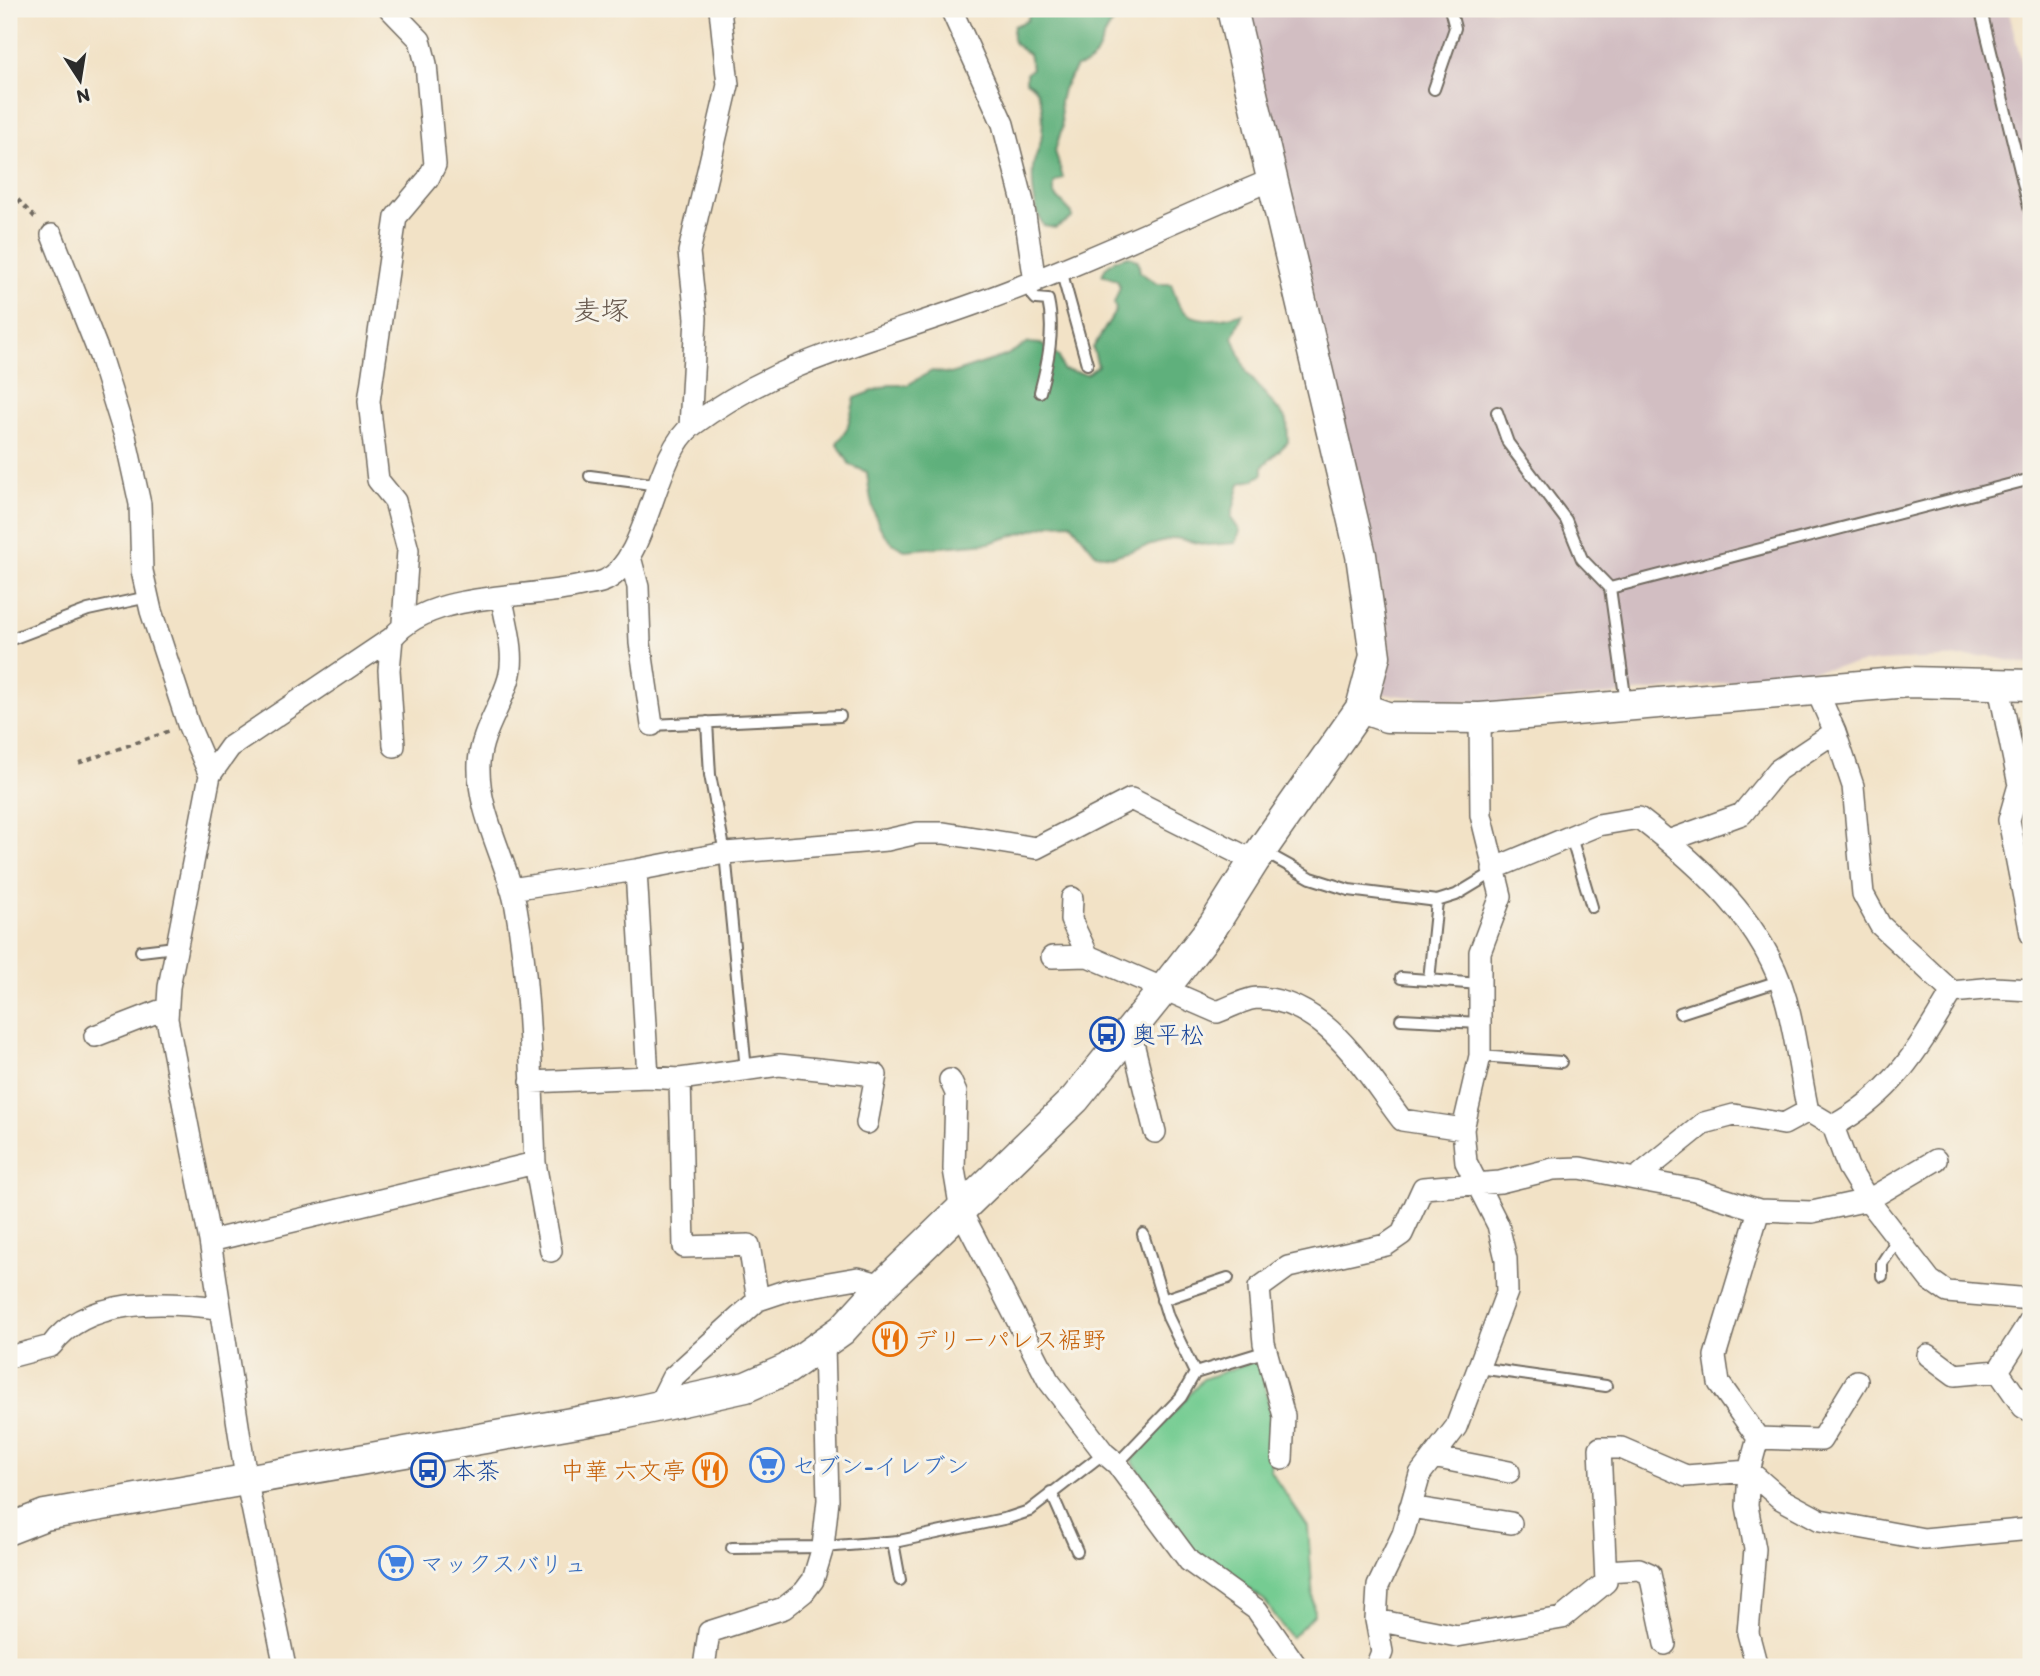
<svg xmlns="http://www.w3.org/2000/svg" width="2040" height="1676" font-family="Itim,'Klee One',sans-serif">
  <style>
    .industrial { fill: #d2bec2 }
    .green { fill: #74cc92; stroke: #507c5e; stroke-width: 2 }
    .forest { fill: #5fb07c; stroke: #456e54; stroke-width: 2 }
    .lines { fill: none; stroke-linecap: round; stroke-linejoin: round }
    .lane-casing { stroke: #716b61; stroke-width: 14 }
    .street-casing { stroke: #716b61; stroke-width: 24 }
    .secondary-casing { stroke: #716b61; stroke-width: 33 }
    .path { stroke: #716b61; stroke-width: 3.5; stroke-dasharray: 5 5; stroke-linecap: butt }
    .lane { stroke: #fff; stroke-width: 10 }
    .street { stroke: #fff; stroke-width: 21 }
    .secondary { stroke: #fff; stroke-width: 30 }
    .labels { text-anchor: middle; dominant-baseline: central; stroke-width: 6; stroke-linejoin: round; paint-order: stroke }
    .transit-label { font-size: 24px; fill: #164399; stroke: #f7f3e8; text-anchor: start }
    .food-label { font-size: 24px; fill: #c56008; stroke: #f7f3e8; text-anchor: start }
    .shop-label { font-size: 24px; fill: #366cbe; stroke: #f7f3e8; text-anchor: start }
    .quarter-label { font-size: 28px; fill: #685a4f; stroke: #f7f3e8 }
  </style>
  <rect width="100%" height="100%" fill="#f7f3e8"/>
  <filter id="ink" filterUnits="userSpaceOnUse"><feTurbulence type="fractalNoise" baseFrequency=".0143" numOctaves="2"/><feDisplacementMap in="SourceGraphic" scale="14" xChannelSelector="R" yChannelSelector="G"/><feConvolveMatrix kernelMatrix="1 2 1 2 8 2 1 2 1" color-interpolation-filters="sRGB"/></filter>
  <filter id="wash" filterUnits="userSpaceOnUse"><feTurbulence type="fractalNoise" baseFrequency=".00686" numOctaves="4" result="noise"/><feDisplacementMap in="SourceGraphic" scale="28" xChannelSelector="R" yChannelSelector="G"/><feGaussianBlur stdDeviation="1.57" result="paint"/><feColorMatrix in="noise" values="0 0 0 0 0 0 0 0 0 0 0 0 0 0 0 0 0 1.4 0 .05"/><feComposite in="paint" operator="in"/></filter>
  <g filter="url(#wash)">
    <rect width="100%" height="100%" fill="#f2e2c6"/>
    <path class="industrial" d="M1245 9H2008L2031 99V665L1987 656 1879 661 1693 687 1492 705 1382 694 1390 655 1379 577Z"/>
    <path class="green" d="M1259 1359 1274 1428 1270 1471 1308 1527 1314 1615 1291 1638 1264 1600 1192 1550 1132 1460 1203 1379Z"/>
    <path class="forest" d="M1031 9H1129C1124 15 1118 18 1112 24 1097 40 1103 64 1076 67L1063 89 1060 102 1062 128 1055 151 1063 178 1054 183V194L1072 213V218L1055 228 1044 226C1034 210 1032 186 1033 167 1034 159 1039 149 1041 141 1044 121 1045 91 1026 81V74L1032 68 1029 54C1015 45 1010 44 1014 26L1027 21Z
      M1129 256 1138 261 1140 272 1157 284H1171C1174 291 1176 300 1179 305 1193 326 1224 319 1243 313L1233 337 1247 373 1287 420 1288 442 1263 466V474L1253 480 1240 483 1231 518 1240 531 1236 543 1207 545 1175 538 1114 556 1096 554 1071 523 1052 524 989 543 905 550C875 539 870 501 867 472L850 465 837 443 847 429 855 398 889 385H907L932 371 950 374 1005 356 1028 343 1041 344 1059 357 1063 370 1087 374 1098 366 1093 348 1116 310 1114 303 1120 287 1117 280 1102 275C1107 262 1116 259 1129 256Z"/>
  </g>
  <g filter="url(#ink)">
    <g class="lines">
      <g class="lane-casing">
        <path id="lane" d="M1981 11 2031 215
          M1434 89 1455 28 1450 9
          M1061 270 1087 364
          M1025 286 1036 299 1048 300C1055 331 1048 362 1040 392
          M1497 412 1508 443 1566 520 1582 559 1610 588 1626 703
          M590 476 659 485
          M1610 588 2031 479
          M9 640 88 610 148 597
          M707 722 710 775 725 853 746 1070
          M652 725 840 716
          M1571 837 1592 907
          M1264 852 1311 878 1349 890 1437 901
          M141 951 175 947
          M1401 978 1480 984
          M1429 980 1437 901 1456 895 1494 872
          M1680 1013 1779 981
          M1401 1019 1480 1023
          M1480 1056 1561 1062
          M1143 1234 1168 1317 1195 1373
          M1882 1276V1263L1897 1240
          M1162 1300 1228 1278
          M1479 1368 1606 1386
          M1117 1464 1181 1397 1195 1373 1267 1351
          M1051 1492 1077 1551
          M893 1542 900 1580
          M732 1548 823 1547 899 1541 1008 1518 1029 1511 1104 1453"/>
      </g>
      <g class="street-casing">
        <path id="street" d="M390 9 420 40 426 64 435 165 428 179 396 217 369 401 378 480 395 501 408 550 403 623
          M951 9 1003 124 1023 202 1035 282
          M52 235 100 356 125 436 140 504 142 571 151 611 188 724 210 775
          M690 427 696 318 689 252 728 85 720 9
          M630 557 638 587 640 643 652 725
          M392 638 389 670 394 746
          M1998 682 2019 785 2009 820 2031 934
          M1668 841 1742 814 1778 770 1835 732
          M1493 869 1598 825 1639 818C1700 865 1765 923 1786 1000 1796 1036 1800 1074 1808 1111L1833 1126C1894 1093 1918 1049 1952 992L1880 925 1863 894 1853 786 1835 732 1817 691
          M636 870 725 853 887 840 918 833H944L1036 848 1131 799 1254 861
          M511 889 636 870 648 1077
          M1072 898 1071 920 1088 956 1217 1012C1229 1008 1246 998 1258 998 1326 1000 1365 1072 1402 1120L1463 1129
          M1052 957 1088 956
          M1952 992 1994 988 2031 990
          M1130 1031 1155 1132
          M95 1036 167 1008
          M680 1079 684 1247 749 1245 758 1300
          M950 1080 956 1093 954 1169 961 1211 1048 1380 1104 1453 1117 1464 1189 1561 1257 1610 1297 1667
          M531 1082 648 1077 680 1079 779 1065 876 1075 867 1123
          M1833 1126 1848 1167 1868 1200 1930 1280 1947 1292 2031 1299
          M1936 1160 1868 1200 1812 1212 1759 1210 1715 1356 1719 1383 1758 1438 1749 1471 1781 1499 1820 1520 1924 1539 2031 1529
          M535 1163 551 1251
          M1635 1179 1695 1190 1759 1210
          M210 1241 535 1163C531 1078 531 991 516 907 507 859 477 814 479 763 481 732 501 707 509 678 516 654 506 623 502 599
          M2031 1319 1998 1371 2023 1407 2031 1411
          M1928 1355 1955 1375 1998 1371
          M9 1357 51 1346C86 1297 164 1301 218 1308
          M658 1406 672 1378 758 1300 788 1290 858 1278 883 1285
          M1758 1438 1821 1440 1857 1381
          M1433 1457 1509 1472
          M1282 1459 1284 1416 1264 1343 1259 1288 1288 1267 1386 1245 1402 1234 1423 1188 1500 1182 1553 1169 1580 1168 1635 1179 1704 1123 1734 1115 1784 1124 1808 1111
          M1410 1507 1511 1523
          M1606 1571 1639 1569 1650 1574 1665 1644
          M1376 1620 1457 1636 1562 1618 1606 1582 1600 1448H1621L1686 1476 1749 1471 1747 1506 1755 1549 1748 1633 1757 1667
          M285 1667 246 1478 210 1241 167 1019 169 987 210 775 230 747 392 638C430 590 524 600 581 586 589 584 599 584 606 580 649 559 653 455 693 425 784 357 885 338 988 299 1084 264 1176 219 1271 180
          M704 1667 709 1632 784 1608 804 1592 813 1580 823 1547 828 1500 824 1346
          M1376 1667 1382 1652 1376 1620 1378 1586 1403 1534 1420 1474 1456 1427 1507 1292 1506 1259 1498 1225 1466 1162 1463 1129 1480 1056V952L1501 896 1481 815 1480 718"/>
      </g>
      <g class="secondary-casing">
        <path id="secondary" d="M1361 708 1387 717 1480 718 1908 682 2031 685
          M9 1529 45 1515 623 1414 746 1387 787 1369 842 1330 883 1285 1075 1099 1163 990 1213 926 1254 861 1361 708 1375 656 1361 555 1232 9"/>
      </g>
      <path class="path" d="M9 182 11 192 38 221
        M79 763 169 731"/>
      <use href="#lane" class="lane"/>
      <use href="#street" class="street"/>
      <use href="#secondary" class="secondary"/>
    </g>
  </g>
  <defs>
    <g id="bus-ring" transform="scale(1.75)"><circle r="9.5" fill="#f7f3e8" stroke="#1a4fb4" stroke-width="1.5"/><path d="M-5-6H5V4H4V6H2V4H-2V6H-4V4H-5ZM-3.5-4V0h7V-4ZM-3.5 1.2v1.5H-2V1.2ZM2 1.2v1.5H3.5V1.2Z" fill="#1a4fb4"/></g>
    <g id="restaurant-ring" transform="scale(1.75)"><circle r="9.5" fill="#f7f3e8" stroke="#e8710a" stroke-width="1.5"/><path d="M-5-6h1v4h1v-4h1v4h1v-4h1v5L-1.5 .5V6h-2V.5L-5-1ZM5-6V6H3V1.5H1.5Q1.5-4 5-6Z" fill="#e8710a"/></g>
    <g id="supermarket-ring" transform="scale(1.75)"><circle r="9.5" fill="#f7f3e8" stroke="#3f7fe0" stroke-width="1.5"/><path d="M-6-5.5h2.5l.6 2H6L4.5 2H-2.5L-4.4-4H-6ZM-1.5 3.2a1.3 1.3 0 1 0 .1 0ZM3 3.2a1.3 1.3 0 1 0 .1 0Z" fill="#3f7fe0"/></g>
  </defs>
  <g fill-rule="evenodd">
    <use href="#bus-ring" x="1107" y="1034"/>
    <use href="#restaurant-ring" x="890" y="1339"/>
    <use href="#supermarket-ring" x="767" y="1465"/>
    <use href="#bus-ring" x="428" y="1470"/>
    <use href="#restaurant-ring" x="710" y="1470"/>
    <use href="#supermarket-ring" x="396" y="1563"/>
  </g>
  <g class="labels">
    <g class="transit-label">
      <text x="1132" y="1034">奥平松</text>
      <text x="452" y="1470">本茶</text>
    </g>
    <g class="food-label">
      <text x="914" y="1339">デリーパレス裾野</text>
      <text x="686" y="1470" text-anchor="end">中華 六文亭</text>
    </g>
    <g class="shop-label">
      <text x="792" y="1465">セブン-イレブン</text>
      <text x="420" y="1563">マックスバリュ</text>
    </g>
    <g class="quarter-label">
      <text x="601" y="310">麦塚</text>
    </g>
  </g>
  <rect width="2040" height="1676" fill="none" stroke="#f7f3e8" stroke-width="35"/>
  <g transform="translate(80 80) rotate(168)" stroke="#f7f3e8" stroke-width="5" paint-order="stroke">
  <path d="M0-5L12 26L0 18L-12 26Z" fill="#2b2b2b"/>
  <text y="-10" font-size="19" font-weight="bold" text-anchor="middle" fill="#2b2b2b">N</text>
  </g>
</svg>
